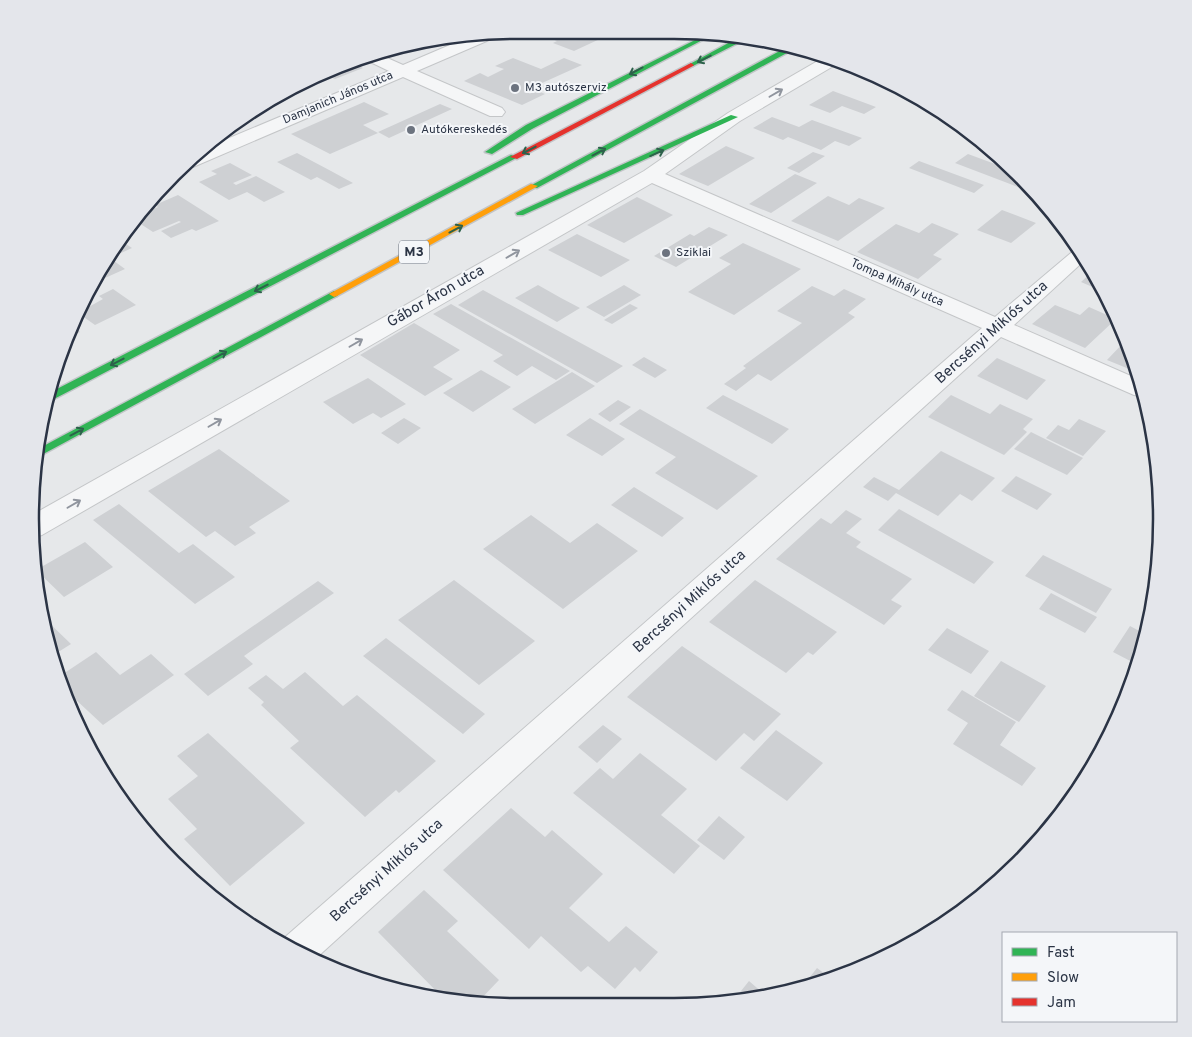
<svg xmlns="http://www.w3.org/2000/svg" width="1192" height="1037" font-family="Overpass,sans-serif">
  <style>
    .building { fill: #ced0d3 }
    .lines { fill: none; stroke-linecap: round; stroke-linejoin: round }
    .street-casing { stroke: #c4c6c8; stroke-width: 2 }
    .fast-casing { stroke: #c2c5c8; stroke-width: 3 }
    .slow-casing { stroke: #c2c5c8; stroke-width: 3 }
    .jam-casing { stroke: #c2c5c8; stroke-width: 3 }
    .street { fill: #f5f6f7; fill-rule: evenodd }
    .fast { fill: #30b455; fill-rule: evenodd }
    .slow { fill: #ff9f0a; fill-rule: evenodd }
    .jam { fill: #e5322d; fill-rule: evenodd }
    .oneway { stroke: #2d614b }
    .oneway2 { stroke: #90959e }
    .poi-dot { fill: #6c737f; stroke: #f4f6f9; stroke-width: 2 }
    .labels { text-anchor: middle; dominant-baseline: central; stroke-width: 4; stroke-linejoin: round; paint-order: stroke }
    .far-poi-label { font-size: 12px; fill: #2b3445; stroke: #f4f6f9; text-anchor: start }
    .far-street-label { font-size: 12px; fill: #2b3445; stroke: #f4f6f9 }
    .shield { fill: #f4f6f9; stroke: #676e7b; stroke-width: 1 }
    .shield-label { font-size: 14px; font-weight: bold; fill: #2b3445 }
    .street-label { font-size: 15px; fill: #2b3445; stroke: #f4f6f9 }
    .rim { fill: none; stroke: #2b3445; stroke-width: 2.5 }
  </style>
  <rect width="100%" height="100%" fill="#e6e8ea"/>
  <path class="building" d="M561 31H594L597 32 593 34 602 38 574 51 553 43 557 41 546 37Z
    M513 58 541 69 564 58 582 65 531 88 545 94 522 105 464 81 480 73 488 77 504 69 495 66Z
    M350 62 363 68 335 79 322 73Z
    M833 91 876 107 864 114 842 106 830 113 809 105Z
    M364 102 389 114 363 125 378 133 330 154 291 134Z
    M440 104 452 109 389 138 378 132Z
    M772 117 799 127 812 120 862 138 849 146 835 141 821 150 788 137 783 140 753 128Z
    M726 146 755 158 708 186 679 174Z
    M813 152 825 156 799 173 787 168Z
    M297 153 331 171 353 183 339 189 317 177 311 180 277 162Z
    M968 154 1014 171 1034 193 955 163Z
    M919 161 984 185 974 193 909 168Z
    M230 163 252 175 233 183 236 185 256 176 285 192 264 202 247 192 229 200 199 182 217 174 211 171Z
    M795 174 817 183 771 213 749 204Z
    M178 195 219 221 196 231 192 229 171 238 161 231 181 222 179 221 153 232 133 219 158 207 155 205Z
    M828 196 849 205 859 198 885 208 838 241 791 221Z
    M637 197 673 215 624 243 587 225Z
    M1002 210 1036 223 1011 243 977 230Z
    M932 223 959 234 933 255 942 259 918 279 857 252 896 224 919 233Z
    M709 227 728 235 676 267 654 256 690 234 694 236Z
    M577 234 630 260 601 277 548 250Z
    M120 240 132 248 110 258 125 269 105 278 100 275Z
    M743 243 801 269 734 315 688 292 731 264 719 258Z
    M1094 270 1097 275 1104 292 1081 282Z
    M538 285 561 298 580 308 557 322 515 298Z
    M624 285 641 295 604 317 586 307Z
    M812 286 834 296 844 289 866 299 848 313 855 317 771 381 758 374 736 391 724 384 746 368 743 366 802 323 777 311Z
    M113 289 136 305 95 325 78 313 103 299 99 296Z
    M483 290 623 366 597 383 458 305Z
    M451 304 570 371 556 380 532 366 517 376 493 361 503 355 433 314Z
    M630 304 638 308 612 324 604 320Z
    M1055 305 1080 315 1089 307 1116 319 1085 348 1032 324Z
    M414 323 460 350 433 367 453 379 425 396 360 355Z
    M71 325 80 332 65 339 67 331Z
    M1126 340 1136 362 1139 373 1107 360Z
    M644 357 667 370 655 378 632 365Z
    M997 358 1046 380 1027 400 977 376Z
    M481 370 511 387 473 412 443 393Z
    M572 372 595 386 535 424 512 409Z
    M368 378 406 404 381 418 373 413 353 424 323 402Z
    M723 395 789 429 772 444 706 408Z
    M951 395 990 414 1000 404 1033 419 1023 429 1027 432 1004 455 928 417Z
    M618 400 631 407 610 422 598 414Z
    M640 409 758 476 717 510 655 473 676 457 619 424Z
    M404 418 421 428 398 444 381 433Z
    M590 418 625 439 602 456 566 435Z
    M1079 419 1106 431 1083 456 1046 438 1058 425 1069 430Z
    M1031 432 1083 458 1067 475 1014 449Z
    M219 449 290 501 249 527 256 533 235 546 215 531 206 537 148 491Z
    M941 451 995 478 972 501 960 494 938 516 896 493 888 501 863 487 874 477 899 490Z
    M1016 476 1052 494 1037 510 1001 491Z
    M634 487 684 518 662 537 611 505Z
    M119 504 179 553 193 544 235 577 195 604 93 520Z
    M899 509 994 562 974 584 878 530Z
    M846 510 862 519 846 533 861 542 856 547 912 579 891 600 902 606 884 625 776 559 821 518 831 524Z
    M531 515 570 543 597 523 638 551 563 609 483 549Z
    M85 542 113 567 64 597 36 570Z
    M1043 555 1112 589 1096 613 1025 576Z
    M454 580 535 641 479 685 398 620Z
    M755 580 837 632 813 655 808 652 786 673 709 622Z
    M318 581 334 593 244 656 253 664 208 696 184 674Z
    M1051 593 1097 617 1085 633 1039 609Z
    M44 618 71 644 52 656Z
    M1130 626 1147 635 1138 665 1113 652Z
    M947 628 989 651 971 674 928 650Z
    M386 638 485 714 463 734 363 656Z
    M682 646 781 714 754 741 744 733 716 761 627 697Z
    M96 652 120 675 151 654 174 675 103 725 60 685 57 678Z
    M1001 661 1046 686 1019 722 974 696Z
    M305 672 343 706 357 695 436 761 399 793 396 790 365 817 290 748 299 741 261 705 264 702 248 688 266 675 283 689Z
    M962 690 1016 722 1000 745 1036 768 1022 786 953 744 968 723 947 710Z
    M603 725 622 739 597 763 578 747Z
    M776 730 823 763 787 801 740 768Z
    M208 733 305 823 230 886 184 839 197 829 168 799 198 776 177 756Z
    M640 753 687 789 661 815 700 846 674 874 573 793 600 768 613 779Z
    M511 808 545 837 552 830 603 874 569 908 609 942 626 926 658 952 640 972 635 967 615 989 588 966 581 972 541 936 529 949 443 870Z
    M719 816 745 837 724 860 697 840Z
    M424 890 458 921 447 931 499 980 477 1003 445 1000 378 932Z
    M817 968 833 980 802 987Z
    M749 981 764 994 733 1001Z"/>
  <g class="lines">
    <g class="street-casing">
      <path id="street" d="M497 33 496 37 417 71 502 108 505 112 502 116H490L403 77 193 167 181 168 196 152 389 71 362 58 376 53 403 65 471 36Z
        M828 55 842 61 740 121 665 174 995 317 1078 247 1086 259 1014 325 1140 380 1144 397 1134 395 1001 337 314 960 282 943 284 938 982 328 652 183 42 535 32 538V515L644 171 728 113Z"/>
    </g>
    <g class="fast-casing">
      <path id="fast" d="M707 34H714L532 129 492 154 485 152 526 125Z
        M743 35 750 37 693 66 688 65Z
        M789 46 796 48 537 188 530 186Z
        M731 115 738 117 523 215H517L516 213Z
        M511 155 518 157 54 399 49 400 51 392Z
        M334 291 339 294 337 296 34 459 36 450Z"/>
    </g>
    <g class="slow-casing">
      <path id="slow" d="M531 184 538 186 337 296 334 297 329 294Z"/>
    </g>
    <g class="jam-casing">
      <path id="jam" d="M691 63 694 65 693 66 517 159 510 157Z"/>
    </g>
    <use href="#street" class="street"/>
    <use href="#fast" class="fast"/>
    <use href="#slow" class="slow"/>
    <use href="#jam" class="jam"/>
  </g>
  <defs><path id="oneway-shaft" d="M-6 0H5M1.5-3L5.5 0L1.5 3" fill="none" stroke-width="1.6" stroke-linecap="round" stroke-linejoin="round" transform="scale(1.25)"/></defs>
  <g class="oneway">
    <use href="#oneway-shaft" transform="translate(704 59) rotate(153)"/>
    <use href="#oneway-shaft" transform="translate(636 71) rotate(152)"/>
    <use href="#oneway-shaft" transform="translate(529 150) rotate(153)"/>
    <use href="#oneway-shaft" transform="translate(599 152) rotate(-28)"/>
    <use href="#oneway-shaft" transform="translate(657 153) rotate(-24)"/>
    <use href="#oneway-shaft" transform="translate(456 229) rotate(-28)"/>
    <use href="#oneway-shaft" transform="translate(261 288) rotate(153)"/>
    <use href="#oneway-shaft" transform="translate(220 355) rotate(-28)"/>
    <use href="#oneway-shaft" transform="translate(117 362) rotate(153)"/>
    <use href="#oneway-shaft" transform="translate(77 432) rotate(-28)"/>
  </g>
  <g class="oneway2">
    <use href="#oneway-shaft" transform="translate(776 93) rotate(-30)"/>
    <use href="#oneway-shaft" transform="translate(513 254) rotate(-30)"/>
    <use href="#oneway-shaft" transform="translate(356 343) rotate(-30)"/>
    <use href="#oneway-shaft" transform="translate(215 423) rotate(-30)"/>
    <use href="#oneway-shaft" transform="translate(74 504) rotate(-30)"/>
  </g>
  <g class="poi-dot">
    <circle cx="515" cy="88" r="5"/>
    <circle cx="411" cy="130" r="5"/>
    <circle cx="666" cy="253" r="5"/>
  </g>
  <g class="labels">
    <g class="far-poi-label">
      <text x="525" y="88">M3 autószerviz</text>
      <text x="421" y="130">Autókereskedés</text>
      <text x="676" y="253">Sziklai</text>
    </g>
    <g class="far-street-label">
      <text transform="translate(338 98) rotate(-23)">Damjanich János utca</text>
      <text transform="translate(897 283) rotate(24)">Tompa Mihály utca</text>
    </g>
    <rect class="shield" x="399" y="240.5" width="30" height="23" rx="4"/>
    <g class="shield-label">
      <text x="414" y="252">M3</text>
    </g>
    <g class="street-label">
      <text transform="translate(436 297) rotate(-30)">Gábor Áron utca</text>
      <text transform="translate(992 333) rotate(-42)">Bercsényi Miklós utca</text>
      <text transform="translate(690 602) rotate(-42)">Bercsényi Miklós utca</text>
      <text transform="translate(387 871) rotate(-42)">Bercsényi Miklós utca</text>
    </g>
  </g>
  <path d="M0 0H1192V1037H0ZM518 39H674A479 479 0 0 1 1153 518V519A479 479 0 0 1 674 998H518A479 479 0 0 1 39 519V518A479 479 0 0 1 518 39Z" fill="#e4e6eb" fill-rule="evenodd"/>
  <path class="rim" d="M518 39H674A479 479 0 0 1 1153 518V519A479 479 0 0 1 674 998H518A479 479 0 0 1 39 519V518A479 479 0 0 1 518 39Z"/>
  <rect x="1002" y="932" width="175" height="90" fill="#f4f6f9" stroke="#a4a8b1"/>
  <rect x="1012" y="948" width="25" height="8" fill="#30b455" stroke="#a4a8b1"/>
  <text x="1047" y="957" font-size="15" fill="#2b3445">Fast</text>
  <rect x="1012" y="973" width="25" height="8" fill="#ff9f0a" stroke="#a4a8b1"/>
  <text x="1047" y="982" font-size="15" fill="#2b3445">Slow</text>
  <rect x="1012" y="998" width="25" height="8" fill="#e5322d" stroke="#a4a8b1"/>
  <text x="1047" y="1007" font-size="15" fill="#2b3445">Jam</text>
</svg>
